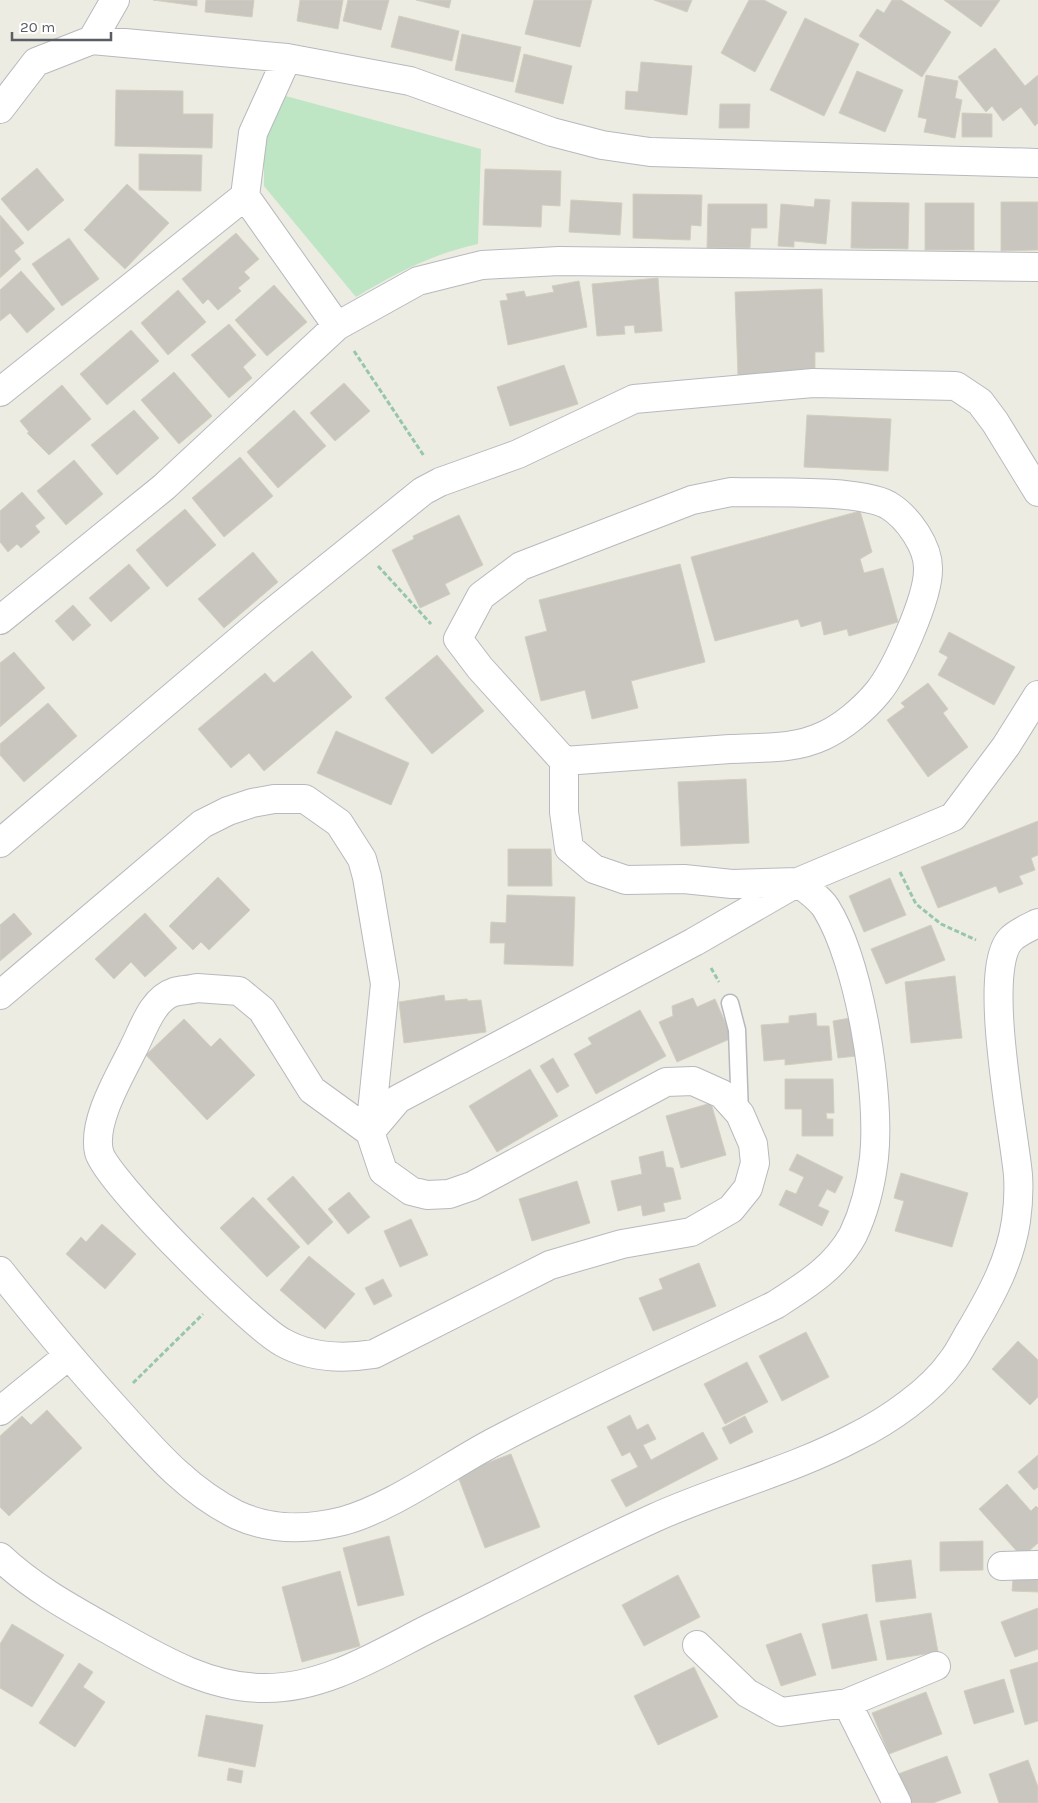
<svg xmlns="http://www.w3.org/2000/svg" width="1038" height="1803" font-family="Karla,sans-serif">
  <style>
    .green { fill: #bee5c4 }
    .building { fill: #c8c6bf; stroke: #d2cfc0 }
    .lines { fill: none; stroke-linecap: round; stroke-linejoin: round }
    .service-casing { stroke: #b7b9be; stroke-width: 19 }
    .minor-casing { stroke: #b7b9be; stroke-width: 30 }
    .path { stroke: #97c6ab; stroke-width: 3; stroke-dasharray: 5 2.5; stroke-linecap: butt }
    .service { stroke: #fff; stroke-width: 16 }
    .minor { stroke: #fff; stroke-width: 28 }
  </style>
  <rect width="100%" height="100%" fill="#edece2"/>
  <path class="green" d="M282 95 481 149 478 244C432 254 396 273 356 297L264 186V134Z"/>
  <path class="building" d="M153 0H197V6Z
    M206 0H254L252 17 205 12Z
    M300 0H343L338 29 297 21Z
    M348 0H389L381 30 343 21Z
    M416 0H451L449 8Z
    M534 0H592L580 47 525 34Z
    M654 0H692L687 12Z
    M749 0H764L787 12 755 72 721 53Z
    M892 0H901L951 32 922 77 859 36 877 9 884 13Z
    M944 0H1000L981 27Z
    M399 16 459 31 452 61 391 47Z
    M805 18 859 44 824 116 770 90Z
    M462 34 521 47 513 82 455 70Z
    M995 48 1025 86 1038 75V123L1035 126 1021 107 1003 121 992 106 986 112 958 77Z
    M524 54 572 66 563 104 515 92Z
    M641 62 692 66 687 115 625 109 626 91 638 92Z
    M857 71 903 90 885 132 839 113Z
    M926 75 958 81 955 98 962 100 955 138 924 132 927 119 918 117Z
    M116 90 183 91V114H213L212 148 115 146Z
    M720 104H750L749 128H719Z
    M962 113 992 114V137H962Z
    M139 154 202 155 201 191 139 190Z
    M37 168 64 200 28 231 1 199Z
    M485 169 561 171 560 206 542 205 541 227 483 225Z
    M127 184 169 223 125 269 84 230Z
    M633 194 702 195 701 226 691 225 690 240 633 238Z
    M815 199 830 200 826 244 794 241V247L778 246 781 204 814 207Z
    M571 200 622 203 620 235 569 232Z
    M852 202 909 203 908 249 851 248Z
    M1001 202H1038V250L1001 251Z
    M925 203H974V250H925Z
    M708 204H767V228H751L750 248H707Z
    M0 215 24 243 14 251 21 259 0 278Z
    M236 233 259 259 244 272 250 278 238 288 241 291 218 310 208 299 203 304 182 279Z
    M69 238 99 279 62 306 32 264Z
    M21 271 55 309 27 333 10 313 0 321V290Z
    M658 278 662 331 635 333 634 325 624 326 625 334 597 336 592 284Z
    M579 281 587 327 508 345 500 301 508 300 506 294 524 291 526 297 554 292 552 286Z
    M274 285 307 322 267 356 235 320Z
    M822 289 824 352H815V374L738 376 735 292Z
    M178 290 206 322 168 355 141 323Z
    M229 324 256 355 243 367 252 378 229 398 191 355Z
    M131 330 159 361 107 405 80 374Z
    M564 365 578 404 510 426 497 387Z
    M174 372 212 416 179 444 141 400Z
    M344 383 370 411 335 441 310 413Z
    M62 385 91 419 49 455 27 433 29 432 20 421Z
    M134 410 159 438 117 475 91 445Z
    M294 410 326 446 278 488 247 452Z
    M807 415 891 419 888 471 804 467Z
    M240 457 273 496 224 537 192 498Z
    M74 460 103 494 66 525 37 491Z
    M22 492 45 518 35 526 40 532 21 548 17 544 8 552 0 542V511Z
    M185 509 216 545 167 587 136 550Z
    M860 511 872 552 860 559 864 573 883 568 898 622 849 636 847 629 824 635 821 621 801 627 798 619 715 641 691 557Z
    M459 515 483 565 445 584 450 594 420 608 392 550 414 539 413 536Z
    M253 552 278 582 224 628 198 599Z
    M129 564 150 588 111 622 89 598Z
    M680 564 705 662 631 681 638 708 592 719 585 690 541 701 525 637 547 631 539 600Z
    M73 605 91 625 73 641 55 621Z
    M949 632 1015 667 994 705 938 675 948 657 939 652Z
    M312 651 352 697 264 771 249 753 231 768 198 729 265 673 274 683Z
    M14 652 45 688 0 727V663Z
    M437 655 484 711 432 754 385 698Z
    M928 683 948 709 943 713 968 747 928 777 887 720 905 707 901 703Z
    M48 703 77 736 24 782 0 755V744Z
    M336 731 409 763 391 805 317 773Z
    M746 779 749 843 681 846 678 782Z
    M1038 821V855L1031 858 1035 870 1019 876 1023 884 999 893 996 886 938 908 921 867Z
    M508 849H551L552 886H508Z
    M218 877 250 910 209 950 201 942 193 950 169 926Z
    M890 878 906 915 864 932 849 896Z
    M507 895 575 897 573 966 504 964 505 943H490L491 922 506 923Z
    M14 913 32 934 0 961V925Z
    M145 913 177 948 145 977 131 962 114 979 95 959Z
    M931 925 945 960 886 984 871 949Z
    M955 976 962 1038 911 1043 905 982Z
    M444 995 445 1001 467 999 468 1001 481 1000 486 1032 404 1043 399 1002Z
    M693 998 697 1007 715 999 732 1038 677 1062 659 1022 673 1016 672 1006Z
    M640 1010 666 1056 596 1094 574 1054 592 1044 588 1038Z
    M816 1013 817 1026H829L832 1060 785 1065V1059L764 1061 761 1025 789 1023V1016Z
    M850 1018 856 1056 838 1058 833 1021Z
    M184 1019 211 1047 220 1038 255 1075 207 1120 146 1055Z
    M553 1058 569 1086 557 1093 540 1066Z
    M530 1069 558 1116 497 1152 469 1106Z
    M785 1079H833L834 1113H826L827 1119H833V1136H802V1109H785Z
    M711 1103 726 1155 681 1168 666 1116Z
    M663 1151 666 1167 673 1168 681 1199 663 1203 665 1211 643 1216 641 1205 618 1211 611 1181 642 1174 639 1157Z
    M797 1154 843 1177 835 1193 827 1189 818 1206 829 1211 822 1226 779 1205 786 1190 796 1194 804 1177 789 1170Z
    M901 1173 968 1193 952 1247 895 1231 904 1201 894 1198Z
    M293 1176 333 1222 308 1245 267 1199Z
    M577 1181 590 1223 532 1241 519 1199Z
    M349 1192 370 1217 348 1234 328 1209Z
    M253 1197 300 1247 267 1277 220 1228Z
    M411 1219 428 1255 400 1267 384 1231Z
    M102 1224 136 1254 105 1289 66 1254 81 1237 86 1242Z
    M309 1256 355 1294 325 1329 280 1290Z
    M699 1263 716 1306 653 1331 639 1298 663 1289 659 1279Z
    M383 1279 392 1296 374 1305 365 1288Z
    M806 1332 829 1377 782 1401 759 1356Z
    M1018 1341 1038 1360V1397L1030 1405 992 1369Z
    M747 1362 768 1402 725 1424 704 1384Z
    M47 1410 82 1448 9 1516 0 1507V1436L22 1416 31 1425Z
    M630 1415 637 1430 648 1424 656 1439 643 1445 651 1460 703 1432 718 1459 626 1507 611 1480 638 1467 630 1452 622 1456 607 1427Z
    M745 1416 753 1432 730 1444 722 1428Z
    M511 1454 540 1527 485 1548 457 1474Z
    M1038 1455V1487L1034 1490 1018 1472Z
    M1007 1484 1031 1511 1036 1506 1038 1508V1543L1022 1557 979 1509Z
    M389 1536 404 1595 358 1606 343 1548Z
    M983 1541V1570L940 1571V1542Z
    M911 1560 916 1598 876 1602 872 1565Z
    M340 1571 360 1646 302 1662 282 1587Z
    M678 1575 700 1617 644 1646 622 1605Z
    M1013 1578H1038V1592L1012 1591Z
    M1038 1608V1649L1015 1657 1001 1622Z
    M931 1613 938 1652 887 1660 880 1621Z
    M867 1614 877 1660 832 1669 822 1624Z
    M12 1624 64 1655 32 1707 0 1688V1644Z
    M801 1633 816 1675 781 1686 766 1645Z
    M1038 1662V1721L1025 1725 1010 1670Z
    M79 1663 93 1672 83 1687 105 1702 75 1747 39 1723Z
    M694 1667 718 1717 658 1745 634 1696Z
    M1004 1679 1014 1712 974 1724 964 1691Z
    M926 1692 942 1734 889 1754 872 1713Z
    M206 1715 263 1725 255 1767 198 1756Z
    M947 1756 961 1793 933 1803H910L898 1774Z
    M1028 1760 1038 1787V1803H999L989 1774Z
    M229 1768 243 1771 241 1783 227 1780Z"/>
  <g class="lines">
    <g class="service-casing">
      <path id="service" d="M730 1003 737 1030 740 1114"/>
    </g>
    <g class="minor-casing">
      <path id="minor" d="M92 40 115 0
        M287 58 253 133 245 196 337 326
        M0 109 36 62 92 40 287 58 410 81 552 132 602 145 650 152 1038 163
        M0 392 245 196
        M0 620 164 487 337 326 418 281 482 265 559 261 1038 267
        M0 843 268 616 423 491 440 482 518 454 634 399 813 383 956 386 980 402 995 422 1038 492
        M197 988 239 991 262 1010 312 1090 370 1132 383 1171 411 1191 427 1195 449 1194 472 1186 666 1082 693 1081 722 1094 740 1114 753 1144 755 1163 748 1188 731 1209 691 1232 622 1244 550 1265 374 1354C343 1359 310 1358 282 1342 252 1326 106 1180 99 1152 92 1121 120 1076 133 1049 143 1030 152 999 174 992 181 990 190 990 197 988Z
        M0 995 202 824 228 811 252 803 274 799H305L339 823 362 859 367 877 385 984 370 1132
        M370 1132 398 1099 694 942 798 882 953 817 1006 746 1038 695
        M0 1271C38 1319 77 1366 118 1411 154 1451 188 1491 237 1515 272 1531 307 1530 343 1521 391 1508 447 1467 492 1443 585 1394 681 1351 775 1305 805 1286 835 1268 853 1235 864 1212 871 1184 874 1158 881 1094 860 963 826 908 820 898 807 890 798 882L732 884 684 879 626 880 594 869 569 848 564 812V761L480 668 458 639 481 596 521 566 692 500 731 492C768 493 858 489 888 505 908 517 929 547 928 570 928 598 896 670 878 692 864 709 843 727 823 736 793 750 762 747 730 749 675 753 620 757 564 761
        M0 1411 68 1356
        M0 1557C33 1588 70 1608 109 1630 157 1657 209 1689 266 1688 326 1688 380 1653 432 1627 506 1591 579 1552 654 1518 720 1488 791 1471 855 1437 888 1421 931 1391 952 1361 960 1351 965 1339 972 1328 992 1294 1010 1261 1016 1221 1018 1207 1019 1190 1018 1175 1014 1130 981 969 1011 939 1018 932 1030 927 1038 923
        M1002 1566 1038 1565
        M697 1645 747 1693 781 1712 847 1703 897 1803
        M847 1703 936 1666"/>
    </g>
    <path class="path" d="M354 351 424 456
      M378 566 431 624
      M900 872 916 904 941 924 976 940
      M711 968 719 982
      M133 1383 203 1314"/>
    <use href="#service" class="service"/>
    <use href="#minor" class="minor"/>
  </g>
  <path d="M12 32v8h99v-8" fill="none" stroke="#5a5d63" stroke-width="2.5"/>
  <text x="20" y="32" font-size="15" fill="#5a5d63" stroke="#ffffff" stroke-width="4" paint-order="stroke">20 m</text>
</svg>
